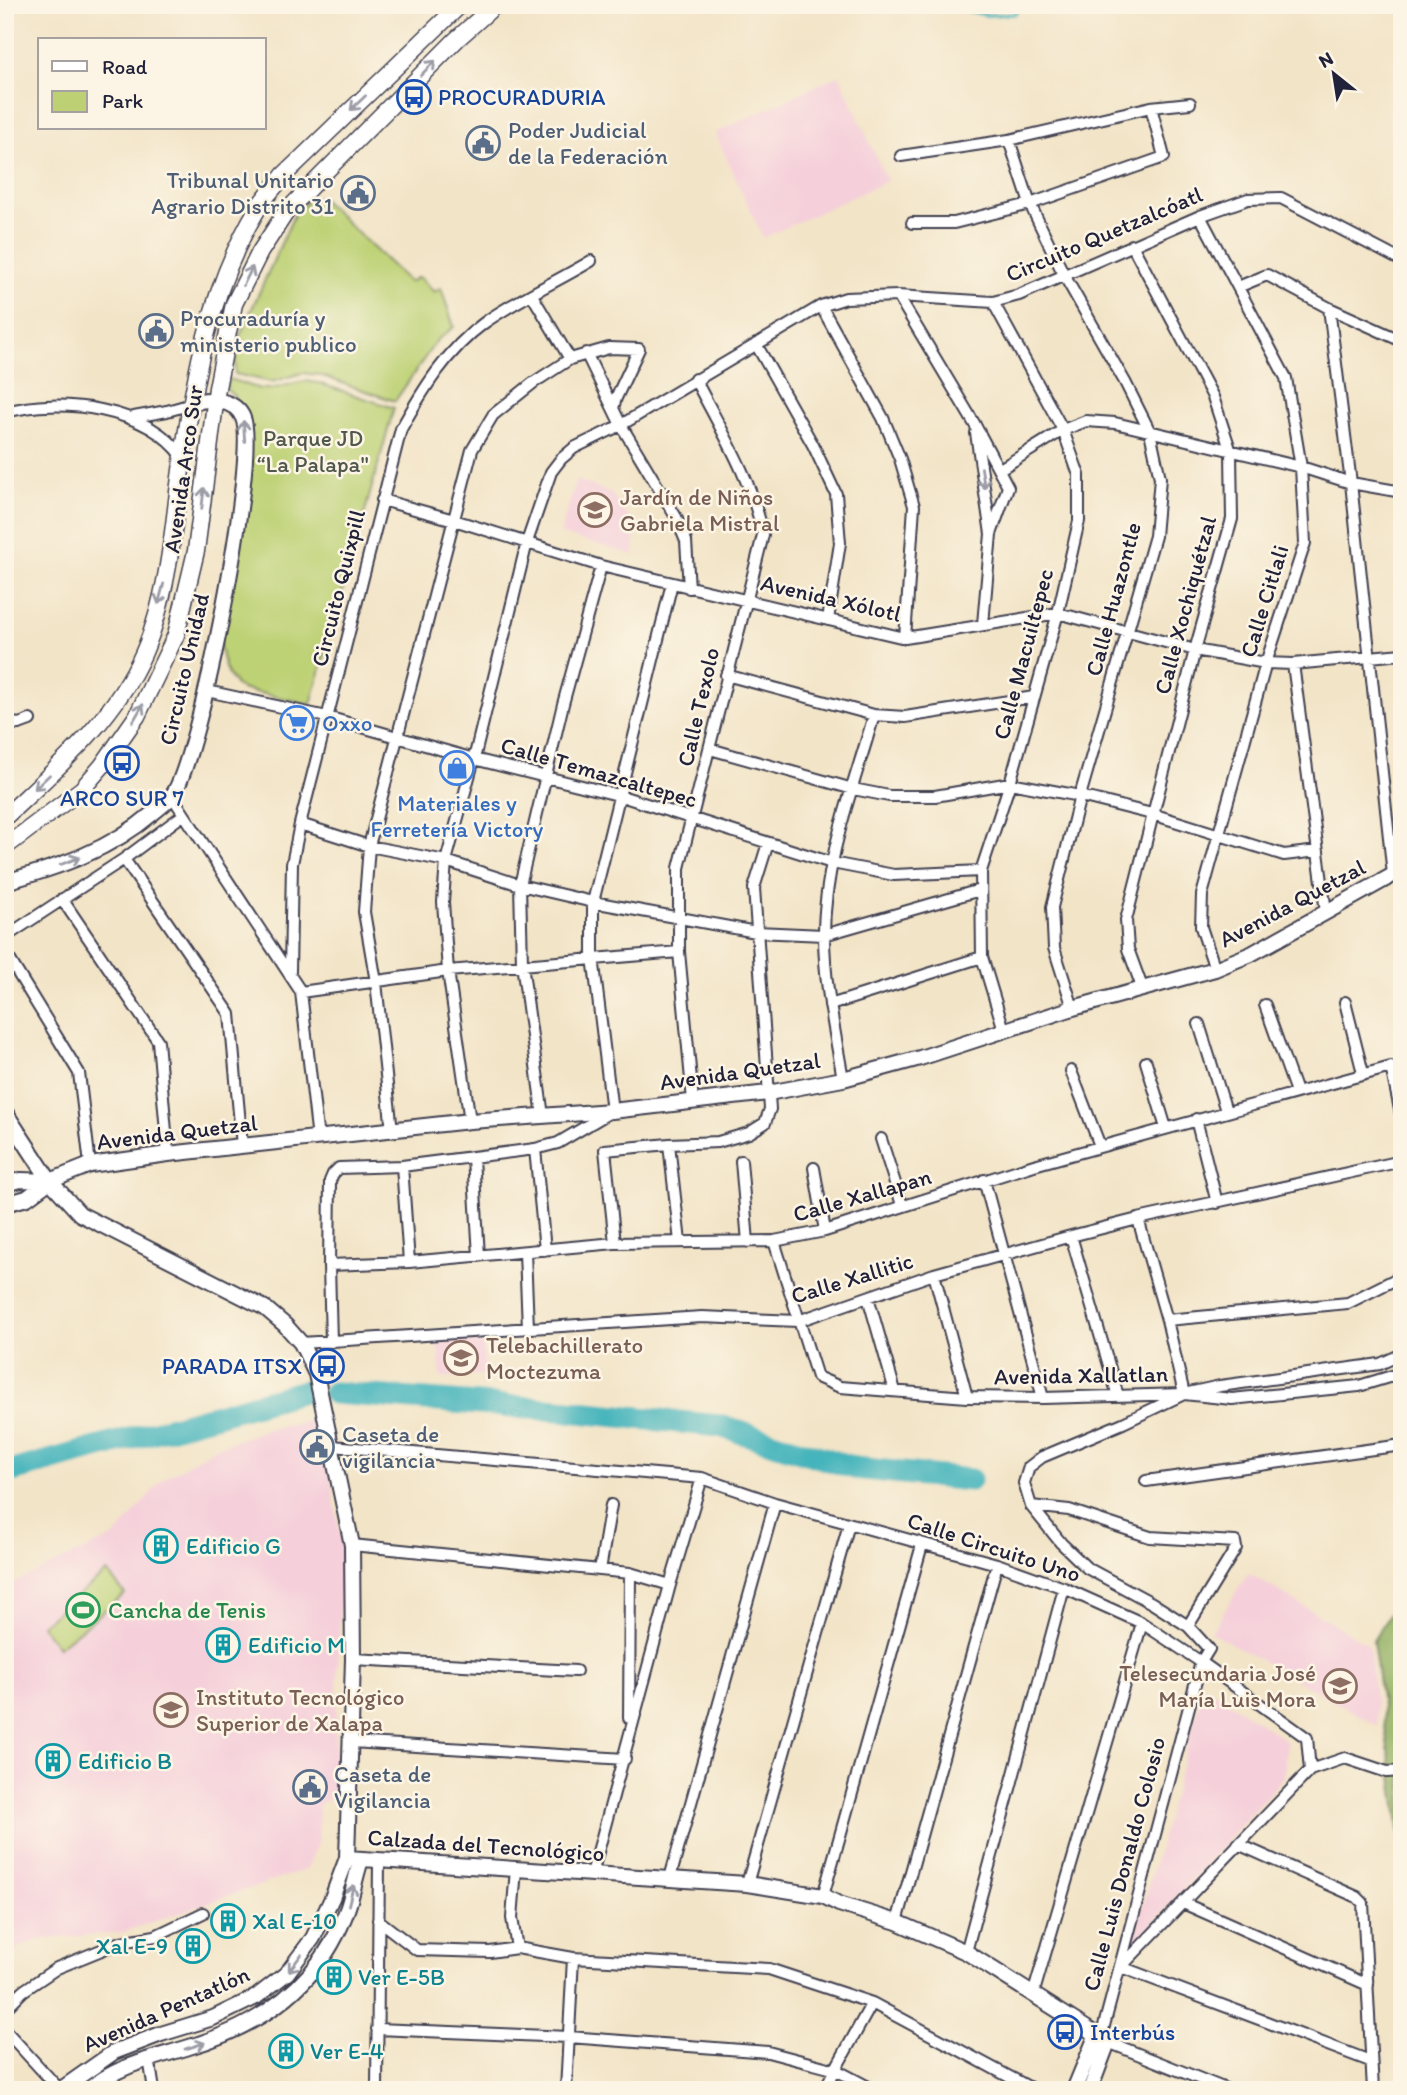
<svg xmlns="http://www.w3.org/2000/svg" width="1407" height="2095" font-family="Itim,sans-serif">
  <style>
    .built { fill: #f5cfda }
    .green { fill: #bdd174; stroke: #707a58; stroke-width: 2 }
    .forest { fill: #96b366; stroke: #5c6a50; stroke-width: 2 }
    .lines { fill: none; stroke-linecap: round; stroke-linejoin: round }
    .stream { stroke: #43b3bb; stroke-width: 3.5 }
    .river { stroke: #43b3bb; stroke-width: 23 }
    .minor-casing { stroke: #413f50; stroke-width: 14 }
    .tertiary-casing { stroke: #413f50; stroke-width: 18 }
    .secondary-casing { stroke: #413f50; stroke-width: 19 }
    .minor { stroke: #fff; stroke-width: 10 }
    .tertiary { stroke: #fff; stroke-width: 14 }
    .secondary { stroke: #fff; stroke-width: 16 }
    .oneway { stroke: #9c9ca7 }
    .labels { text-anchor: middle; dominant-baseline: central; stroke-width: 5; stroke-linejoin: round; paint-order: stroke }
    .transit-label { font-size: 23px; fill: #164399; stroke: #fcf5e5; text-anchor: start }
    .service-label { font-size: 23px; fill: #4e5e75; stroke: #fcf5e5; text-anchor: start }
    .street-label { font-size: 23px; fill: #22223b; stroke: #fcf5e5 }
    .park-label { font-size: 23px; fill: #50574c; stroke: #fcf5e5 }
    .education-label { font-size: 23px; fill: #785e54; stroke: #fcf5e5; text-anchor: start }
    .shop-label { font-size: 23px; fill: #366cbe; stroke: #fcf5e5; text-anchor: start }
    .culture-label { font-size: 23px; fill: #0d838f; stroke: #fcf5e5; text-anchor: start }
    .leisure-label { font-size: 23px; fill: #27864d; stroke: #fcf5e5; text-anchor: start }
  </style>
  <rect width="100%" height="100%" fill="#fcf5e5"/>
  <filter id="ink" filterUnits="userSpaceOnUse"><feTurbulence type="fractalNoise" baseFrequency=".0143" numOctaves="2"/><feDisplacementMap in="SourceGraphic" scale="14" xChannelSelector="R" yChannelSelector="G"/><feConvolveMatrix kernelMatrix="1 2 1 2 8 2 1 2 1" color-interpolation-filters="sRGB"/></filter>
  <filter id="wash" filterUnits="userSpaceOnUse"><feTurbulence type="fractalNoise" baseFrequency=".00686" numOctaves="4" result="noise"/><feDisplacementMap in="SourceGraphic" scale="28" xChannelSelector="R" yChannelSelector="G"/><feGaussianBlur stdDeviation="1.57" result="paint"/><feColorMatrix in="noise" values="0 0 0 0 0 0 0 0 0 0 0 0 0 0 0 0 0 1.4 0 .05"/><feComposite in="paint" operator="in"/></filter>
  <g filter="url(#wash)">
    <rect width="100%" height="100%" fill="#f2e4c7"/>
    <path class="built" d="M839 75 887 181 763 238 715 133Z
      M576 480 611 493 635 526 634 555 560 534Z
      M482 1337 486 1374 441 1378 437 1342Z
      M314 1420 331 1481 342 1547 335 1752 336 1794 319 1805 318 1841 307 1869 123 1932 38 1940 5 1954V1587L115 1536 163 1479 215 1448 265 1430Z
      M1248 1573 1369 1645 1378 1726 1211 1632Z
      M1204 1686 1287 1741 1284 1777 1131 1948Z"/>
    <path class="green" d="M321 198 409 282 419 277 434 292 441 288 454 327 437 340 395 401 319 375 302 373 272 382 235 374 237 342 294 215 309 199Z
      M229 379 260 389H271L304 381 318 383 394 408 311 704 241 689C225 678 222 659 219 641L240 518 241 407 233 395 226 389Z
      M107 1572 125 1594 58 1647 41 1625Z"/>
    <path class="forest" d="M1402 1594V1848L1373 1641Z"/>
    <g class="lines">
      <path class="stream" d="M943 5 986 15 1014 14 1024 5"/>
      <path class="river" d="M334 1393 558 1410 720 1426 855 1468 970 1480
        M5 1473 304 1391"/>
    </g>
  </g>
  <g filter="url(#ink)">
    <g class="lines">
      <g class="minor-casing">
        <path id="minor" d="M1009 140 1030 204 1064 275 1125 382 1150 432 1160 478 1155 536 1080 796 1052 907 1054 948 1073 1008
          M901 156 1009 140 1151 107 1190 103
          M1200 216 1286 378 1301 467 1305 543 1266 663 1202 895 1201 927 1215 969
          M912 223H954L1030 204 1164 157 1151 107
          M1132 245 1213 397 1231 452 1232 519 1195 650 1126 920 1128 949 1143 990
          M1238 287 1267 275 1329 308 1402 341
          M532 295 570 359
          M898 296 974 423 1008 487 991 534
          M993 302 1063 430 1079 475V521L1058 613 1010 783 981 871 982 957 1004 1030
          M821 306 883 418 900 459 914 506 905 638
          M1329 308 1351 483 1393 875
          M756 344 813 445 836 494 840 543 828 620
          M586 353 621 425 676 517 686 541 689 588
          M5 412C61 397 147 407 183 457
          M134 417 167 411 192 404
          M976 433 991 534 983 624
          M1000 469 1063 430 1086 421 1115 423 1301 467 1351 483 1402 492
          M382 500 454 520 601 566 905 638 1058 613 1195 650 1266 663 1293 664 1402 654
          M1293 664 1326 912
          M726 675 874 715 905 717 1034 697
          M207 691 327 717 474 759 618 795 832 863 894 875 981 871
          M5 722 19 724 30 720
          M710 749 853 789 889 796H935L1010 783 1080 796 1152 814 1284 855 1318 851
          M172 796 301 992 318 1139
          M300 824 369 846 446 861 520 885 593 902 756 932 824 935 980 890
          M124 859 230 1014 242 1146
          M62 899 158 1041 168 1154
          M5 937 124 859 183 815
          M5 952 79 1073 90 1165
          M290 972 292 864 300 824 401 429C422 391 447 350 484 323 514 301 558 281 591 261
          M301 992 448 971 679 952
          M1345 1002 1363 1073
          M830 1005 982 957
          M1265 1005 1296 1092
          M1199 1024 1226 1111
          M1146 1062 1166 1128
          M1071 1071 1100 1146
          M843 1079C835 1032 824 983 824 935 824 860 854 786 874 715
          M693 1101 679 952V868L763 535C752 479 721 430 695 379
          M543 1116 522 964 520 885 563 704 601 566
          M1196 1119 1217 1203
          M470 1121 448 971 443 902 446 861 474 759 527 542 551 472 561 459 574 448 621 425 821 306 846 298 898 296 993 302 1019 295 1200 216 1248 199 1281 198 1402 261
          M392 1131 376 982 364 912 369 846 472 450 493 415 533 383 570 359 609 348 639 349 616 398 613 408
          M881 1139 902 1205
          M669 1144 680 1242
          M535 1149 545 1250
          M473 1158 479 1256
          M741 1161 748 1242
          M402 1166 409 1262
          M814 1168 825 1231
          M984 1180 1043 1398
          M1138 1219 1167 1320 1184 1394
          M1071 1236 1118 1396
          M774 1241 817 1377 840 1387 967 1397 1043 1398 1184 1394 1220 1386 1380 1364 1402 1354
          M615 1243 605 1150 669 1144 718 1142 749 1133 765 1123 770 1109 754 888 768 843
          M525 1252 528 1328
          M329 1265 409 1262 615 1243 774 1241 825 1231 1034 1165 1391 1067 1402 1119
          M934 1274 967 1397
          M868 1297 895 1391
          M1167 1320 1348 1303 1402 1276
          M331 1342 329 1265 330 1181 333 1174 339 1168 402 1166 535 1149 558 1143 612 1111 593 957V902L672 583
          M301 1343 702 1317 798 1321 934 1274 1071 1236 1138 1219 1402 1161
          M1399 1375 1402 1393
          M332 1446 702 1478 775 1503 997 1564 1064 1588 1142 1623 1201 1662 1307 1738 1310 1770 1121 1967 1370 2061
          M1146 1481 1402 1445
          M1031 1506 1069 1510 1150 1537 1235 1542 1236 1548 1188 1626
          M352 1545 630 1573 670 1585
          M600 1570 611 1505
          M353 1659 576 1671
          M629 1718 630 1573
          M351 1742 625 1759
          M1310 1770 1345 1758 1387 1772 1402 1771
          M1238 1844 1357 1897 1363 1903 1373 2090
          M516 1869 512 1918 517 1948
          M592 1874 670 1585 702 1478
          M670 1878 775 1503
          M747 1884 849 1524
          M823 1896 922 1545
          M1183 1903 1368 1985
          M378 1920 417 1950 490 1952 517 1948 573 1958 769 1969 872 2003 1034 2090
          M897 1922 997 1564
          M966 1952 1064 1588
          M1033 1995 1142 1623
          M5 2009 23 1991 57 1968 121 1942 155 1936 203 1913
          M377 2029 569 2037 768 2052 836 2070 874 2090
          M5 2030 60 2090
          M1101 2037 1201 1662 1209 1649 1188 1626 1152 1603 1087 1568 1061 1543 1031 1506 1024 1483 1029 1467 1042 1457 1123 1423 1184 1394 1232 1399 1359 1386 1402 1373
          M1108 2042 1228 2090
          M149 2058 154 2090
          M377 2090 379 1860
          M566 2090 573 1958
          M824 2090 872 2003"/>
      </g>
      <g class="tertiary-casing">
        <path id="tertiary" d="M5 882C59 867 110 850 153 813 159 808 167 802 172 796 199 761 259 455 243 418 236 400 208 396 192 404
          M5 1112 50 1181 80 1214 265 1308 285 1325 301 1343 316 1374 352 1545 353 1659 347 1858 332 1898 313 1938 287 1973 256 1997 213 2018 161 2034 114 2052 60 2090
          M5 1184 21 1180 50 1181
          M5 1204 27 1198 50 1181 90 1165 168 1154 470 1121 612 1111 768 1093 843 1079 920 1058 1073 1008 1215 969 1251 954 1402 870
          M347 1858 747 1884 823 1896 839 1904 897 1922 966 1952 1108 2042 1090 2090
          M88 2090C116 2066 151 2059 186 2048 261 2026 322 1984 348 1907 353 1892 356 1875 361 1860
          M1074 2090 1097 2034"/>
      </g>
      <g class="secondary-casing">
        <path id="secondary" d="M5 817C57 768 115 719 144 652 165 603 172 544 178 492 191 394 206 294 258 208 265 196 276 186 284 175L460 5
          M5 847 82 789 102 766 137 716 176 635 196 551 217 388 228 332 234 304 260 252 286 212 315 182 457 39 495 5"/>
      </g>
      <use href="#minor" class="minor"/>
      <use href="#tertiary" class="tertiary"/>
      <use href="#secondary" class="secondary"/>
    </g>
    <defs><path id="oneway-shaft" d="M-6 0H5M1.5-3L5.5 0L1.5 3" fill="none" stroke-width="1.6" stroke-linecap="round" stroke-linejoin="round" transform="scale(1.75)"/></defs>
    <g class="oneway">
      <use href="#oneway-shaft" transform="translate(428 68) rotate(-45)"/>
      <use href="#oneway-shaft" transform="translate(358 103) rotate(136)"/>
      <use href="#oneway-shaft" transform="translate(248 276) rotate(-64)"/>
      <use href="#oneway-shaft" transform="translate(244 431) rotate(-94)"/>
      <use href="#oneway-shaft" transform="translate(983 478) rotate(81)"/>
      <use href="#oneway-shaft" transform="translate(203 498) rotate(-83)"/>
      <use href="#oneway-shaft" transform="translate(161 594) rotate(105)"/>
      <use href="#oneway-shaft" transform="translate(138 713) rotate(-60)"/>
      <use href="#oneway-shaft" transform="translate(42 782) rotate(136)"/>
      <use href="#oneway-shaft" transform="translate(70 861) rotate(-21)"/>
      <use href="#oneway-shaft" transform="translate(351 1895) rotate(-76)"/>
      <use href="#oneway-shaft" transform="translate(295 1963) rotate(127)"/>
      <use href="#oneway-shaft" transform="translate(195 2046) rotate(-17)"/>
    </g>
  </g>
  <defs>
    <g id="bus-ring" transform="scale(1.75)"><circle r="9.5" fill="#fcf5e5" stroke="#1a4fb4" stroke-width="1.5"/><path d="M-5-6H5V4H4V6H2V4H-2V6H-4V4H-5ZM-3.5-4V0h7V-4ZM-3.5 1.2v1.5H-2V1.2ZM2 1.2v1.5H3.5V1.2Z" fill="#1a4fb4"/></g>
    <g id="civic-ring" transform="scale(1.75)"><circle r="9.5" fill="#fcf5e5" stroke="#5c6f8a" stroke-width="1.5"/><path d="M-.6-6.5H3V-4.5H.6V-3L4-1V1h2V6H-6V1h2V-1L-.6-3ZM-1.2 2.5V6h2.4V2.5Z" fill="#5c6f8a"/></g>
    <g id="school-ring" transform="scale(1.75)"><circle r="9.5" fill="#fcf5e5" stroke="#8d6e63" stroke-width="1.5"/><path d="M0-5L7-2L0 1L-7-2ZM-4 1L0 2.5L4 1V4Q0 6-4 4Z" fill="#8d6e63"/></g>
    <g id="supermarket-ring" transform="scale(1.75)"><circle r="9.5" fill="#fcf5e5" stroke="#3f7fe0" stroke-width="1.5"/><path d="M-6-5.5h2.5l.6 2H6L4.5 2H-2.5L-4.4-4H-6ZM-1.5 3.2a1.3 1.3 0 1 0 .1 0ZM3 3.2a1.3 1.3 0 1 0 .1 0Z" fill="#3f7fe0"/></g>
    <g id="shop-ring" transform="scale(1.75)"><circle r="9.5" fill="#fcf5e5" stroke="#3f7fe0" stroke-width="1.5"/><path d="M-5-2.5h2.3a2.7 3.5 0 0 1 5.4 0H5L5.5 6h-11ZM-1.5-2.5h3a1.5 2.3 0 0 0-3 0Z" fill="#3f7fe0"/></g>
    <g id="building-ring" transform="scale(1.75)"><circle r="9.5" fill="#fcf5e5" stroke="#0f9aa8" stroke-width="1.5"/><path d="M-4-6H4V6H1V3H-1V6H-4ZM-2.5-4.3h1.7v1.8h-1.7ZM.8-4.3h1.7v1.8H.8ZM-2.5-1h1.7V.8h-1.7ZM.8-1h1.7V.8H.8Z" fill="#0f9aa8"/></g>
    <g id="stadium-ring" transform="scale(1.75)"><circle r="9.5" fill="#fcf5e5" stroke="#2e9e5b" stroke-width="1.5"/><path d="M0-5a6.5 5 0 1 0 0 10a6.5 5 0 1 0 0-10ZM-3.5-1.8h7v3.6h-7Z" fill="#2e9e5b"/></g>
    <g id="university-ring" transform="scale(1.75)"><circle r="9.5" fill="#fcf5e5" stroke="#8d6e63" stroke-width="1.5"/><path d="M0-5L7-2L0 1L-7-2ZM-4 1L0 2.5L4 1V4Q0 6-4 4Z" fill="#8d6e63"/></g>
  </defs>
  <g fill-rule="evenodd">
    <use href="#bus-ring" x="414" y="97"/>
    <use href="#civic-ring" x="483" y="143"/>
    <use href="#civic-ring" x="358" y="193"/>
    <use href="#civic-ring" x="156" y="331"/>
    <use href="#school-ring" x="595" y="510"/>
    <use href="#supermarket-ring" x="297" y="723"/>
    <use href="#bus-ring" x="122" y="763"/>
    <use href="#shop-ring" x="457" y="768"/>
    <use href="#school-ring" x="461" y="1358"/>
    <use href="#bus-ring" x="327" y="1366"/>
    <use href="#civic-ring" x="317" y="1447"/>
    <use href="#building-ring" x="161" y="1546"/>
    <use href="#stadium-ring" x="83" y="1610"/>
    <use href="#building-ring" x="223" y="1645"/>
    <use href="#school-ring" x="1340" y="1686"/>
    <use href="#university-ring" x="171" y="1710"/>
    <use href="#building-ring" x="53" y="1761"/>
    <use href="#civic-ring" x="310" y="1787"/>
    <use href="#building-ring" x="228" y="1921"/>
    <use href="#building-ring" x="193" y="1946"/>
    <use href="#building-ring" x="334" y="1977"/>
    <use href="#bus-ring" x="1065" y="2032"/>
    <use href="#building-ring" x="286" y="2051"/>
  </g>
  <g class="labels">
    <g class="transit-label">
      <text x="438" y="97">PROCURADURIA</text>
      <text x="122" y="798" text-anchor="middle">ARCO SUR 7</text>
      <text x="302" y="1366" text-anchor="end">PARADA ITSX</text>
      <text x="1090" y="2032">Interbús</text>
    </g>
    <g class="service-label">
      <text x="508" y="130">Poder Judicial<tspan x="508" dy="26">de la Federación</tspan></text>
      <text x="334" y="180" text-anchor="end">Tribunal Unitario<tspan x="334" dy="26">Agrario Distrito 31</tspan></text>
      <text x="180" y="318">Procuraduría y<tspan x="180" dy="26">ministerio publico</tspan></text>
      <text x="342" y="1434">Caseta de<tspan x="342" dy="26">vigilancia</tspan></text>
      <text x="334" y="1774">Caseta de<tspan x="334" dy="26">Vigilancia</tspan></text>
    </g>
    <g class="street-label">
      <text transform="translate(1104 234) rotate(-23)">Circuito Quetzalcóatl</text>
      <text transform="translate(183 469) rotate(-82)">Avenida Arco Sur</text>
      <text transform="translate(338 588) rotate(-76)">Circuito Quixpill</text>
      <text transform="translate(831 598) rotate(13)">Avenida Xólotl</text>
      <text transform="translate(1113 599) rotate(-75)">Calle Huazontle</text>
      <text transform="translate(1264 601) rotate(-73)">Calle Citlali</text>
      <text transform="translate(1185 605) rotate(-75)">Calle Xochiquétzal</text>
      <text transform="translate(1023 654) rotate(-75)">Calle Macuiltepec</text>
      <text transform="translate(184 669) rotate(-77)">Circuito Unidad</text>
      <text transform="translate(698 707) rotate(-77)">Calle Texolo</text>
      <text transform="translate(599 772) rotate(16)">Calle Temazcaltepec</text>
      <text transform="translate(1292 903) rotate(-28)">Avenida Quetzal</text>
      <text transform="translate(740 1071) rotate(-8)">Avenida Quetzal</text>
      <text transform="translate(177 1132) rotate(-7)">Avenida Quetzal</text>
      <text transform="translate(862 1195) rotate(-16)">Calle Xallapan</text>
      <text transform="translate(852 1278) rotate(-17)">Calle Xallitic</text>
      <text transform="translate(1081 1375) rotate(-1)">Avenida Xallatlan</text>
      <text transform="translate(994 1547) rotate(18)">Calle Circuito Uno</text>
      <text transform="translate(486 1845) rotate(4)">Calzada del Tecnológico</text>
      <text transform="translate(1124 1864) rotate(-75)">Calle Luis Donaldo Colosio</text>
      <text transform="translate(166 2009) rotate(-24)">Avenida Pentatlón</text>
    </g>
    <g class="park-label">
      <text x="313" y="438">Parque JD<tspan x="313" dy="26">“La Palapa"</tspan></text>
    </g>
    <g class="education-label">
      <text x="620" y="497">Jardín de Niños<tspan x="620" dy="26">Gabriela Mistral</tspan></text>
      <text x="486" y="1345">Telebachillerato<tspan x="486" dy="26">Moctezuma</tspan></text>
      <text x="1316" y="1673" text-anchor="end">Telesecundaria José<tspan x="1316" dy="26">María Luis Mora</tspan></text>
      <text x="196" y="1697">Instituto Tecnológico<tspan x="196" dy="26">Superior de Xalapa</tspan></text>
    </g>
    <g class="shop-label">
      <text x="322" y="723">Oxxo</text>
      <text x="457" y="803" text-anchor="middle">Materiales y<tspan x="457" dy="26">Ferretería Victory</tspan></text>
    </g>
    <g class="culture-label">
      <text x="186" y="1546">Edificio G</text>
      <text x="248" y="1645">Edificio M</text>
      <text x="78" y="1761">Edificio B</text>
      <text x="252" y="1921">Xal E-10</text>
      <text x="168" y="1946" text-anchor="end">Xal E-9</text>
      <text x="358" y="1977">Ver E-5B</text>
      <text x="310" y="2051">Ver E-4</text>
    </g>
    <g class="leisure-label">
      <text x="108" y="1610">Cancha de Tenis</text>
    </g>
  </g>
  <rect width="1407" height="2095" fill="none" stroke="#fcf5e5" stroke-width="28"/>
  <rect x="38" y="38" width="228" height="91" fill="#fcf5e5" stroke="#a5a1a1" stroke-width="2"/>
  <rect x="52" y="61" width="35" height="10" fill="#ffffff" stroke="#a5a1a1" stroke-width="2"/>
  <text x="102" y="74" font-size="21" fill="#22223b">Road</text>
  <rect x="52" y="91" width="35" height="21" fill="#bdd174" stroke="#a5a1a1" stroke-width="2"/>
  <text x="102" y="108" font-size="21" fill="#22223b">Park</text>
  <g transform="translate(1334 74) rotate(330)" stroke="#fcf5e5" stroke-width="5" paint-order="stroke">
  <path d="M0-5L12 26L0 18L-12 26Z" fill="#22223b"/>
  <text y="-10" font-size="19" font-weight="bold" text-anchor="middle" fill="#22223b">N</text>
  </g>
</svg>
